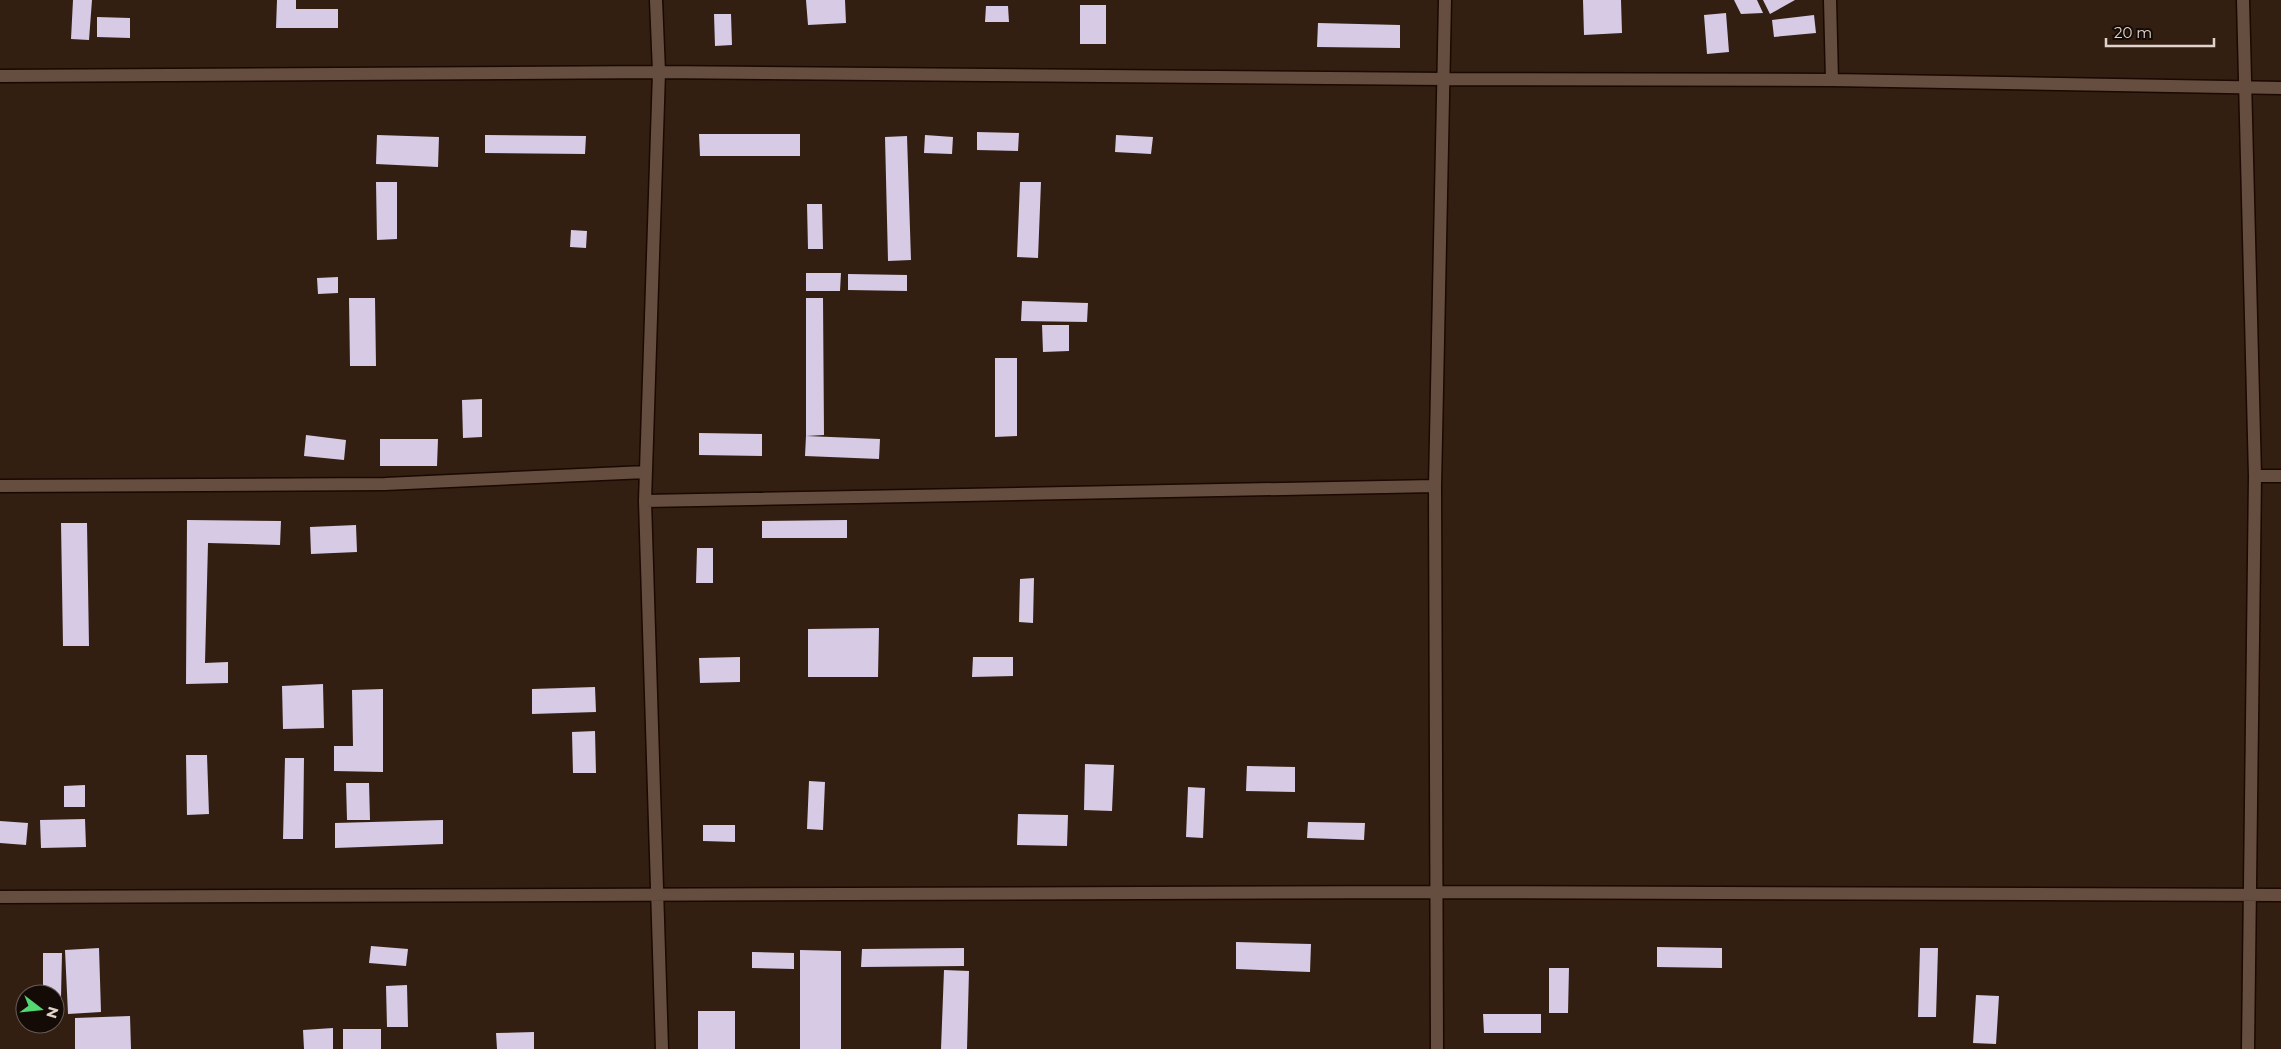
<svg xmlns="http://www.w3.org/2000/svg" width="2281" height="1049" font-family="Montserrat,sans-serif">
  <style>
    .building { fill: #d6cae4 }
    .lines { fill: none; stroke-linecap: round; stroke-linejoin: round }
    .street-casing { stroke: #1a0801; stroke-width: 15 }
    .street { stroke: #654e40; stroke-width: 12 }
  </style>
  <rect width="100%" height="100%" fill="#331f12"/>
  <path class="building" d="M73 0H92L89 40 71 39Z
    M277 0H296V9H338V28H276Z
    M806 0H845L846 23 808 25Z
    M1583 0H1621L1622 33 1584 35Z
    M1734 0H1757L1763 13 1741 14Z
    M1763 0H1795L1770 14Z
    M1080 5H1106V44H1080Z
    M986 6H1008L1009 22H985Z
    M1726 13 1729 52 1707 54 1704 15Z
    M714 14H731L732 45 715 46Z
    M1814 15 1816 33 1774 37 1772 20Z
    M97 17 130 18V38L97 37Z
    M1318 23 1400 25V48L1317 47Z
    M977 132 1019 133 1018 151 977 150Z
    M699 134H800V156H700Z
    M377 135 439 137 438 167 376 164Z
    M485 135 586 136 585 154 485 153Z
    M925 135 953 137 952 154 924 153Z
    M1116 135 1153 137 1151 154 1115 152Z
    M907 136 911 260 888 261 885 137Z
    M376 182H397V239L377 240Z
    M1020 182H1041L1038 258 1017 257Z
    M807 204H822L823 249H808Z
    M571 230 587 231 586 248 570 247Z
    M806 273H841L840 291H806Z
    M848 274 907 275V291L848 290Z
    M338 277V293L318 294 317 278Z
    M349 298H375L376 366H350Z
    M806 298H823L824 435 806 436Z
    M1022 301 1088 303 1087 322 1021 321Z
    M1042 325H1069V351L1043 352Z
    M995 358H1017V436L995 437Z
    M482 399V437L463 438 462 400Z
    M699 433 762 434V456L699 455Z
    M306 435 346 440 344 460 304 456Z
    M806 436 880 439 879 459 805 456Z
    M380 439H438L437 466H380Z
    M187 520 281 521 280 545 208 543 205 663 228 662V683L186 684Z
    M847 520V538H762V521Z
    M61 523H87L89 646H63Z
    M356 525 357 552 311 554 310 527Z
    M697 548H713V583H696Z
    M1034 578 1033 623 1019 622 1020 579Z
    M879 628 878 677H808V629Z
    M740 657V682L700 683 699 658Z
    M973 657H1013V676L972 677Z
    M323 684 324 728 283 729 282 686Z
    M595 687 596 712 532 714V689Z
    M383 689V772L334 771V746H353L352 690Z
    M595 731 596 773H573L572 732Z
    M186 755H207L209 814 187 815Z
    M285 758H304L303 839H283Z
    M1085 764 1114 765 1112 811 1084 810Z
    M1247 766 1295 767V792L1246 791Z
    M809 781 825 782 823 830 807 829Z
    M346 783H369L370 820H347Z
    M85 785V807H64V786Z
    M1188 787 1205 788 1203 838 1186 837Z
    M1018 814 1068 815 1067 846 1017 845Z
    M85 819 86 847 41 848 40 820Z
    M443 820V844L335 848V823Z
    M0 821 28 823 26 845 0 843Z
    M1308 822 1365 823 1364 840 1307 838Z
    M703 825H735V842L703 841Z
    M1236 942 1311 944 1310 972 1236 969Z
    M371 946 408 949 406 966 369 963Z
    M1657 947 1722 948V968L1657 967Z
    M99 948 101 1012 68 1014 65 950Z
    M964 948V966L861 967 862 949Z
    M1920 948H1938L1936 1017H1918Z
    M800 950 841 951V1049H800Z
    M752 952 794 953V969L752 968Z
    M43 953H62L61 997H55V994H43Z
    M1549 968H1569L1568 1013H1549Z
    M944 970 969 971 967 1049H941Z
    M407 985 408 1027H387L386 986Z
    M1976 995 1999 996 1996 1044 1973 1043Z
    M698 1011H735V1049H698Z
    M1483 1014H1541V1033H1484Z
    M130 1016 131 1049H75V1018Z
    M333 1028V1049H304L303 1030Z
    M343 1029H381V1049H343Z
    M534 1032V1049H497L496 1033Z"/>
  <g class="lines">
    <g class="street-casing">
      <path id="street" d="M656 0 659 72 645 501 662 1049
        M1830 0 1832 80
        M2243 0 2255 476 2248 1049
        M0 76 659 72 1444 79 1832 80 2281 88
        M2255 476H2281
        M0 486 385 484 646 472
        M645 501 1435 486
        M0 897 1437 892 2281 895
        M1437 1049 1435 486 1445 0"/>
    </g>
    <use href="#street" class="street"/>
  </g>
  <g transform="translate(40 1009) rotate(106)"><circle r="24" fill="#140b06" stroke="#665b55"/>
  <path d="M0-4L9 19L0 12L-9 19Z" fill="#54d672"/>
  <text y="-8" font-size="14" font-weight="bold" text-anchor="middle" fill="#e1d3cb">N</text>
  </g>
  <path d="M2106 38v8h108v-8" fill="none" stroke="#e1d3cb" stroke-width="2.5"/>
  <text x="2114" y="38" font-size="15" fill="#e1d3cb" stroke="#140b06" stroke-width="4" paint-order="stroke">20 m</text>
</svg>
